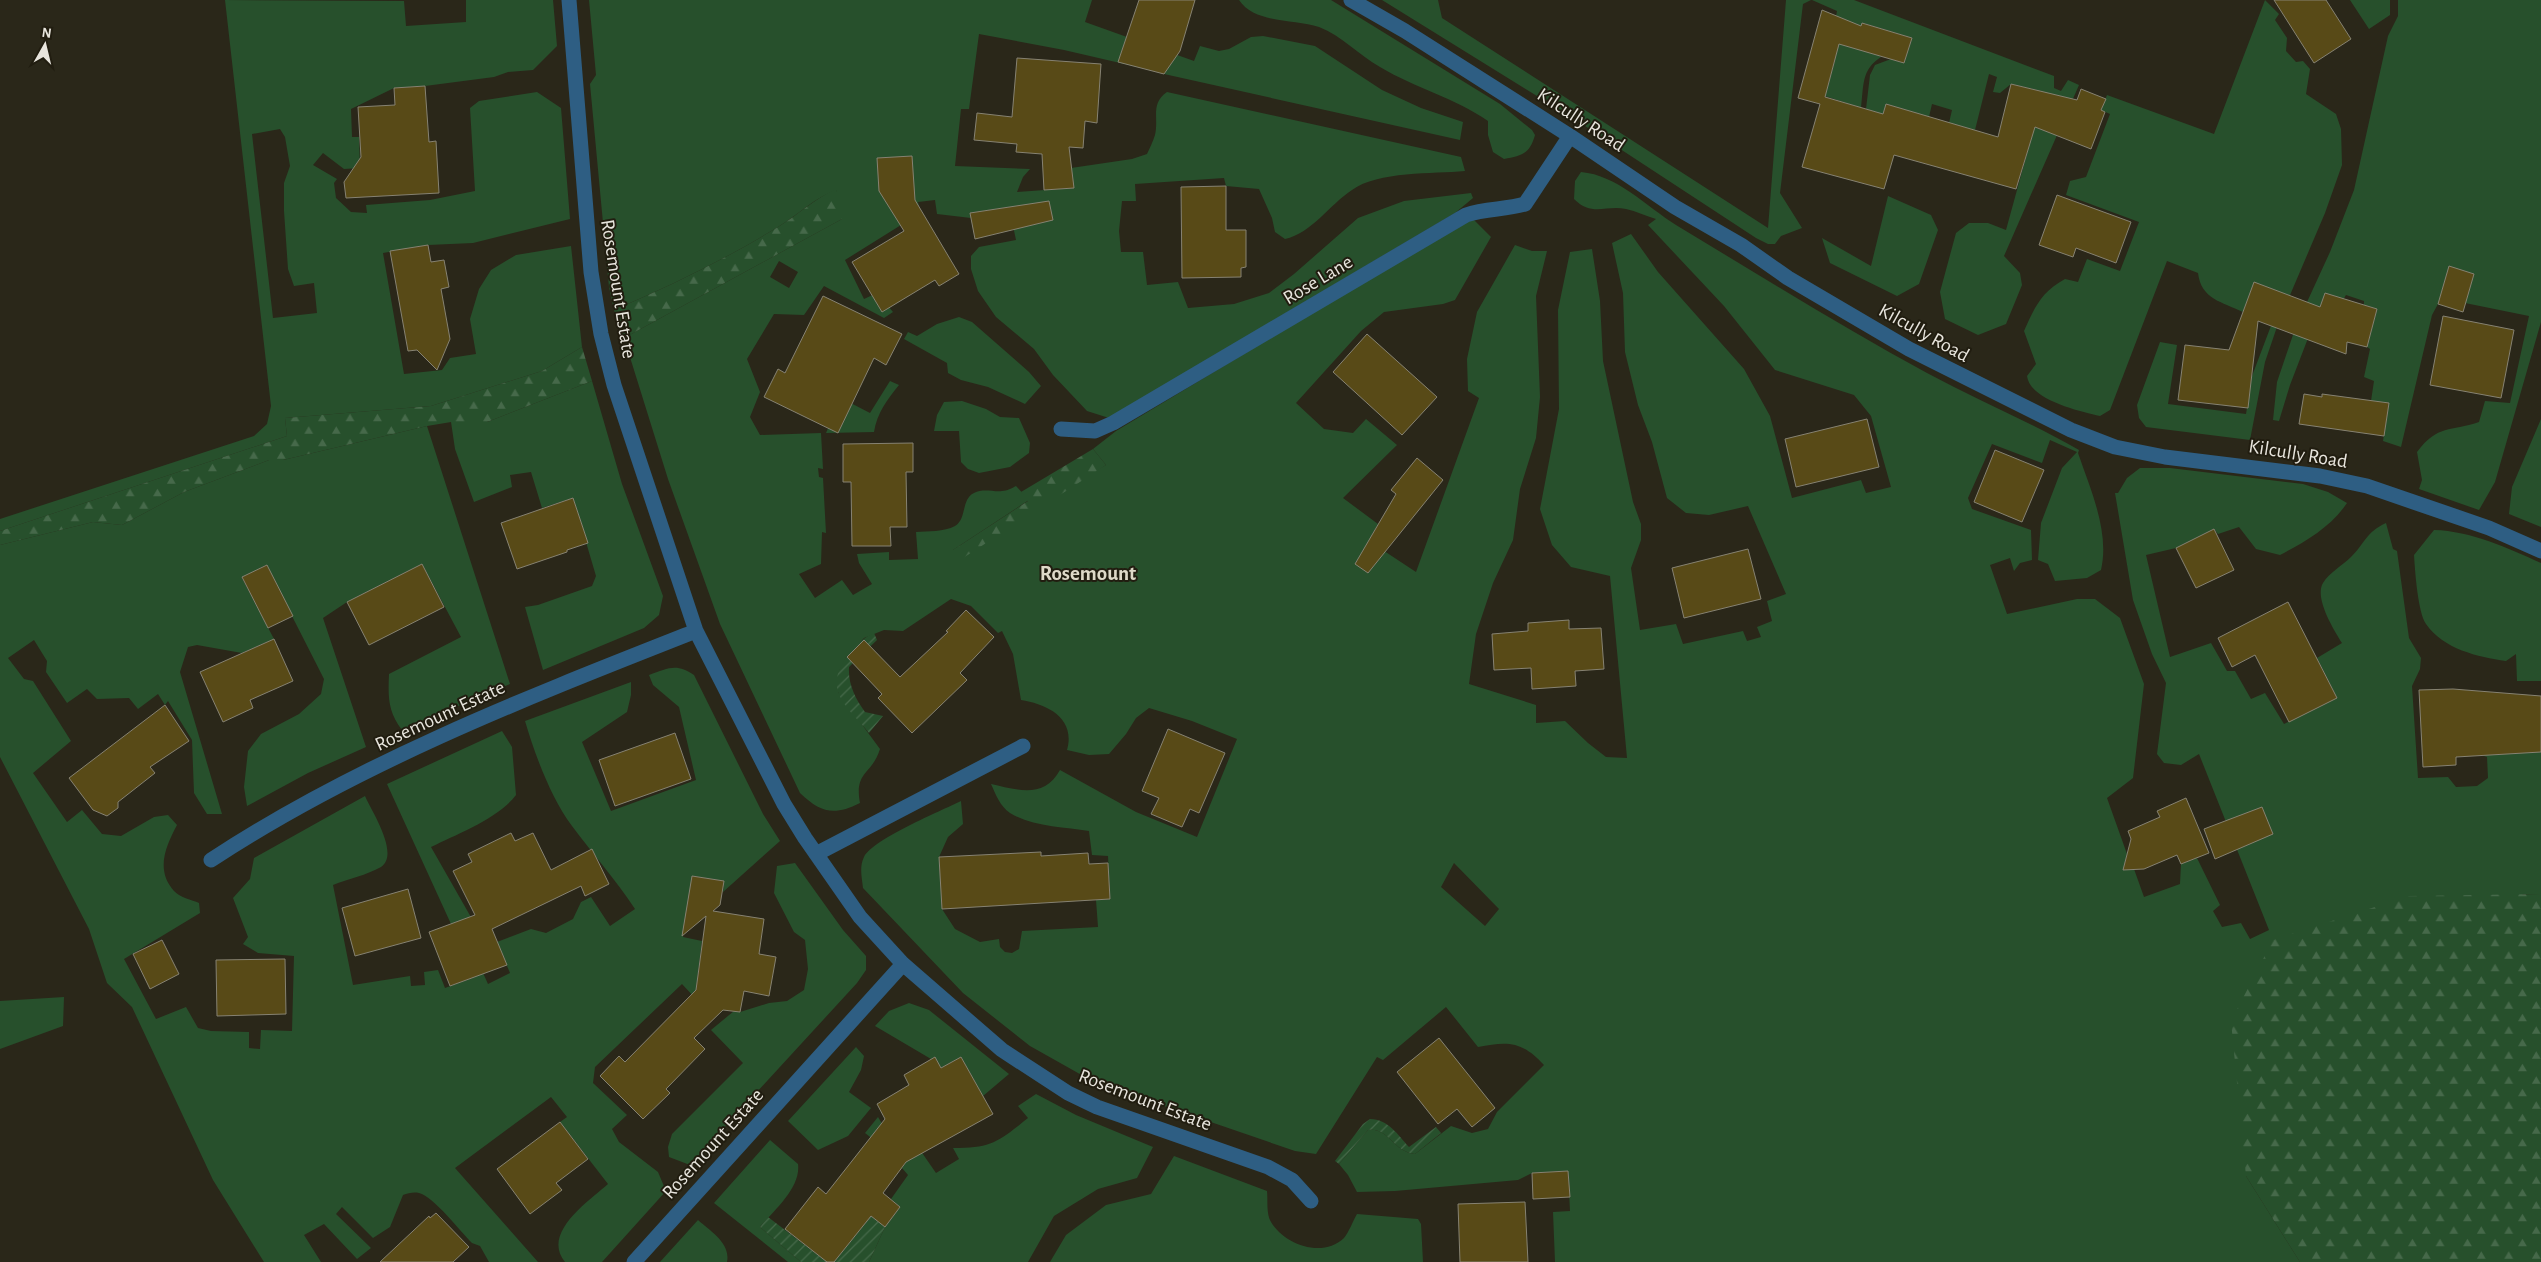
<svg xmlns="http://www.w3.org/2000/svg" width="2541" height="1262" font-family="'Alegreya Sans',sans-serif">
  <style>
    .grass { fill: #27502c; fill-rule: evenodd }
    .forest { fill: url(#forest-firs) }
    .garden { fill: url(#garden-furrows) }
    .building { fill: #584a17; stroke: #868272 }
    .lines { fill: none; stroke-linecap: round; stroke-linejoin: round }
    .minor { stroke: #2e5e83; stroke-width: 15 }
    .labels { text-anchor: middle; dominant-baseline: central; stroke-width: 4; stroke-linejoin: round; paint-order: stroke }
    .street-label { font-size: 20px; fill: #e8e5dd; stroke: #211d10 }
    .neighbourhood-label { font-size: 21px; font-weight: bold; fill: #ded9c8; stroke: #211d10 }
  </style>
  <defs>
    <pattern id="forest-firs" width="22" height="20" patternUnits="userSpaceOnUse" patternTransform="scale(1.25)"><rect width="22" height="20" fill="#27502c"/><path d="M5 1l3.5 6h-7zM16 11l3.5 6h-7z" fill="#46694a"/></pattern>
    <pattern id="garden-furrows" width="10" height="10" patternUnits="userSpaceOnUse" patternTransform="scale(1.25)"><rect width="10" height="10" fill="#27502c"/><path d="M-1 1l2-2M0 10L10 0M9 11l2-2" fill="none" stroke="#46694a"/></pattern>
  </defs>
  <rect width="100%" height="100%" fill="#2a2719"/>
  <path class="grass" d="M225 0 404 1 406 26 466 22V0H553L557 46 533 70 508 72 494 77 425 86 394 88 351 109 352 137H359L360 168 344 169 323 153 313 165 337 179 334 183 336 198 351 212 367 213 366 205 430 200 475 191 470 108 479 101 537 92 561 108 570 219 473 243 428 245 383 253 404 374 442 370 450 358 476 354 470 319 479 289 491 270 516 255 571 246 582 347 542 371 431 406 285 418 287 436 0 531V519L254 436 267 424 271 406ZM280 129 285 137 290 166 284 183V211L288 269 294 286 314 283 317 313 273 318 252 134Z
    M589 0H1092L1085 22 1194 61 1200 46 1219 51 1229 49 1251 37 1263 36 1315 46 1382 90 1421 108 1463 122 1460 140 1164 74 1170 64 1153 60 1146 69 1064 50 979 34 969 109H961L955 166 1030 169 1023 177 1017 192 1073 188 1071 168 1132 159 1147 154C1150 148 1153 141 1155 135 1159 118 1150 104 1167 92L1461 157 1465 171C1433 174 1378 171 1352 190 1329 205 1312 233 1285 239L1275 232 1272 218 1259 189 1226 186 1224 178 1135 184 1136 201H1122L1119 231 1121 252H1143L1147 285 1178 282 1188 308 1234 304 1269 293 1294 274 1358 218 1404 201 1471 193 1473 198 1455 213 1109 418 1087 411 1053 375 1034 349 996 317 978 291 971 269V256L979 247 1016 240 1009 207 970 213 971 218 937 214 935 200 918 202 919 207 901 225 845 260 864 299 877 293 893 312 884 318 824 286 804 315 774 314 747 359 760 392 750 417 760 435 821 433 823 469 818 468 819 477 823 478 826 533 822 532 821 564 799 574 815 598 842 580 853 595 872 584 859 563 857 554 889 552V560L918 559 916 532C928 531 944 532 955 526 967 519 961 499 974 493 983 488 993 492 1002 491 1007 491 1012 488 1016 486L1029 500 953 550 1106 465 1093 449 1116 431 1471 217 1491 237 1455 300 1443 304 1384 312 1361 331 1296 403 1324 429 1353 433 1366 419 1397 445 1343 498 1378 524 1369 541 1416 572 1479 398 1468 391 1467 359 1477 312 1515 245 1532 251H1547L1536 296 1540 397 1536 438 1520 489 1513 540 1493 583 1476 634 1469 684 1536 705V723L1565 721 1588 743 1606 757 1627 758 1610 576 1571 567 1552 545 1540 509 1559 409 1558 310 1570 252 1592 249 1600 301 1603 361 1633 502 1641 524V540L1631 568 1640 630 1676 624 1683 644 1743 631 1747 641 1761 637 1757 627 1772 621 1767 601 1786 594 1748 506 1709 515 1686 513 1667 498 1652 442 1638 405 1625 352 1623 293 1612 243 1631 234 1658 272 1744 369 1770 416 1792 498 1861 480 1866 493 1891 487 1871 416 1854 395 1775 370 1724 306 1648 225 1656 219C1646 216 1636 211 1626 209 1605 205 1592 217 1574 199L1575 181 1581 172C1617 175 1646 206 1676 225 1759 275 1842 327 1927 373 1977 400 2030 422 2079 450L2078 453C2090 488 2110 532 2101 570L2087 578 2055 581 2048 564 2038 560 2041 523 2062 468 2077 452 2050 440 2042 463 1992 444 1968 498 1972 509 2031 530 2032 560 2020 563 2014 571 2010 558 1990 565 2007 614 2077 599H2095L2120 618 2144 684 2133 778 2107 798 2127 854 2125 863 2134 869 2144 897 2180 884 2181 864 2197 858 2220 905 2213 911 2222 927 2241 923 2250 939 2269 930 2199 754 2181 765 2164 763 2157 754 2166 683 2152 654 2133 600 2115 493H2118L2127 478 2140 468H2170L2303 484 2328 492 2347 503C2331 527 2305 542 2280 555L2256 549 2239 527 2218 534 2214 529 2176 548 2146 555 2170 657 2211 643 2227 671H2235L2251 699 2265 693 2284 724 2337 698 2317 658 2342 643C2334 630 2314 598 2323 583 2329 573 2343 565 2351 557 2366 542 2365 533 2386 523L2393 549 2397 551 2409 638 2421 658 2420 669 2412 686 2418 778 2448 777 2456 787 2477 786 2488 778 2487 757 2484 756 2483 743H2541V894H2523L2246 1176 2300 1262H1555L1553 1212 1570 1211 1568 1171 1532 1173 1518 1180 1395 1191 1357 1192 1348 1175 1339 1164 1368 1130C1389 1127 1392 1151 1415 1154L1451 1126 1472 1133 1488 1129 1497 1112 1544 1065C1522 1041 1508 1041 1478 1047L1446 1007 1383 1060 1377 1057 1316 1154 1295 1151 1094 1082 1030 1046 963 993 863 888C862 878 859 867 864 857 873 839 941 811 961 801L963 824 948 837 939 857 942 909 955 929 980 942 999 939 1000 947 1005 952 1012 953 1019 949 1022 931 1098 927 1096 900 1110 899 1108 856 1092 855 1089 831C1064 827 1032 827 1010 813 1000 806 996 795 991 784 1018 790 1044 799 1060 770L1136 812 1197 837 1237 739 1192 721 1149 708 1136 718 1126 734 1109 754 1089 755 1067 750C1076 718 1047 704 1021 700L1013 654 1002 631 998 633 971 606 951 599 903 631 884 630 864 638 846 657 839 671 838 692 880 749C872 775 854 771 860 803 834 816 821 813 800 793L720 624 668 479 624 338 842 219 836 190C814 198 798 215 778 227 726 259 670 286 614 310L609 287 590 84 596 75ZM779 261 798 272 789 288 770 277ZM1454 863 1499 909 1485 926 1441 887Z
    M1239 0H1331L1500 104 1532 130 1535 135C1530 154 1521 156 1504 159L1493 152 1488 135V121C1455 98 1415 88 1380 67 1359 55 1342 36 1319 27 1295 19 1255 24 1239 0Z
    M1382 0H1438L1442 18 1768 228 1786 0H1811L1803 4 1780 193 1802 228 1781 236 1775 244H1768L1756 238 1579 122Z
    M1812 0H1854L2054 76V88L2061 91 2068 80 2079 85 2004 256 2020 273 2022 285 2006 324 1978 335 1945 319 1940 292 1956 233 1969 223H1988L2006 230 2031 139 2041 91 2011 84 2000 93 1993 92 1997 77 1989 74 1975 130 1949 123 1952 110 1932 104 1929 117 1886 104 1883 114 1866 109 1870 75 1875 65 1891 59 1904 63 1912 38 1863 23 1876 54 1881 57C1861 70 1864 85 1861 108L1825 96 1835 60 1828 58 1837 11Z
    M2265 0 2279 14 2275 20 2287 38 2286 51 2296 62 2303 61 2310 69 2306 94 2336 114 2341 129 2342 165 2325 213 2279 321 2265 362 2250 440 2146 427 2139 418 2137 405 2160 342 2177 345 2168 404 2246 414 2252 376 2283 294 2254 283 2243 312C2222 302 2201 299 2198 273L2167 261 2110 410 2100 416C2079 411 2030 400 2027 376L2036 364 2024 331C2035 307 2041 292 2065 279L2078 282 2087 259 2120 271 2139 222 2066 195 2070 181 2086 177 2110 114 2101 110 2107 95 2214 134Z
    M2350 0H2390V15L2369 29Z
    M2398 0H2541V322L2495 482 2479 510 2419 489 2422 480 2417 452C2438 424 2450 432 2479 422L2485 401 2510 403 2529 316 2465 303 2474 274 2449 267 2438 304 2432 315 2401 447 2383 441 2389 403 2371 401 2374 381 2364 377 2370 349 2367 347 2377 309 2364 305V301L2346 295 2343 300 2325 294 2290 385 2279 421 2273 420 2277 382 2296 326 2330 252 2354 190 2388 36 2398 16Z
    M1888 196 1931 215 1938 230 1919 284 1897 296 1830 263 1822 238 1871 266Z
    M959 317 972 322 1029 372 1041 386 1025 404 988 387 961 380 948 373 947 363 904 339 908 332 917 336 937 324Z
    M592 381 622 484 663 596 659 615 644 628 543 670 525 607 538 605 592 586 596 576 573 498 542 508 531 472 510 475 512 487 474 502 455 449 451 422H487Z
    M890 381 899 385C887 400 877 413 874 432L826 433 841 398 870 413Z
    M962 401 986 409 1000 417 1019 418 1030 443 1029 453 1010 467 979 473 968 469 961 462 959 431H934L937 415 944 402Z
    M2541 419V527L2509 514 2512 487Z
    M427 426 510 684 402 730C388 711 388 698 389 674L461 637 422 564 347 602 323 618 366 747 308 773 247 806 244 787 248 751 261 734 299 714 321 694 324 679 266 565 242 578 274 639 242 653 197 645 188 647 180 672 222 814H207L194 793 192 740 168 701 165 705 158 694 138 709 129 698 97 699 87 689 67 703 46 672 47 661 34 640 8 658 24 679 33 681 71 741 33 773 67 822 82 810 102 834 121 836 154 817 168 815 177 825C166 846 155 870 174 891 179 897 192 900 199 903L200 913 124 959 156 1019 186 1007 198 1028 211 1031 249 1032V1048L260 1049 261 1030 292 1031 294 956 258 953 243 944 248 937 233 898 250 879 254 858 365 796C372 812 400 854 381 867 367 875 348 879 333 885L353 985 410 976 411 986 425 985 424 972 438 970 445 988 472 978 451 924 387 784 502 731 512 747 516 795C499 818 457 834 431 847L472 919 461 924 488 984 510 973 497 942 531 929 546 933 573 919 581 902 591 897 610 926 635 909C616 880 593 854 572 826 551 798 535 755 525 721L631 682V695L627 712 582 742 611 811 696 780 679 707 653 685 649 675C668 668 677 663 694 675L763 814 780 841 723 892 724 881 692 876 683 937 702 941 695 998 682 984 595 1067 593 1083 627 1115 612 1129 619 1142 658 1172 666 1191 602 1262H565C541 1233 589 1201 608 1184L560 1122 567 1117 551 1097 455 1168 538 1262H489L480 1246 472 1243C460 1231 434 1197 419 1193 414 1192 408 1193 403 1195L390 1227 373 1238 342 1207 336 1214 371 1248 357 1259 324 1224 304 1235 321 1262H264L213 1180 132 1007 107 983 89 929 0 757V545L93 522 122 525 184 492 269 460H283Z
    M2434 530C2471 531 2508 548 2541 563V681H2517L2516 654 2506 661C2478 657 2443 649 2426 624 2418 613 2415 571 2414 555Z
    M795 863 843 930 866 956V970L857 983 690 1165 669 1157 668 1147 672 1134 743 1063 711 1030 734 1011 740 1012 769 1003 787 1001 804 990 808 969 805 940 794 932 774 893 777 866Z
    M64 997 63 1026 0 1049V1001Z
    M909 1003 929 1010 1009 1074 983 1096 961 1057 941 1068 931 1059 875 1026 889 1011Z
    M856 1047 864 1056 861 1070 849 1092 871 1108 848 1136 818 1150 788 1121Z
    M1036 1094 1076 1115 1153 1147 1137 1178 1098 1189 1054 1216 1028 1262H869L885 1227 900 1207 891 1199 908 1175 902 1168 905 1164 865 1133 878 1117 901 1155 918 1147 936 1173 959 1159 953 1148C992 1148 998 1142 1028 1118L1018 1106Z
    M770 1140 798 1164C801 1188 774 1210 760 1227L801 1262H788L714 1203Z
    M1174 1156 1267 1191C1268 1200 1266 1214 1271 1222 1284 1244 1322 1259 1344 1238 1349 1232 1353 1221 1357 1214L1418 1219 1421 1224 1423 1262H1050L1066 1235 1106 1205 1151 1194Z
    M698 1220C710 1231 731 1243 727 1262H660Z"/>
  <path class="forest" d="M836 189 842 209V219L624 338 614 310C670 286 726 259 778 227 798 215 814 199 836 189Z
    M582 347 592 381 487 422H451L427 426 283 460H269L184 492 122 525 93 522 0 545V531L287 436 285 418 431 406 542 371Z
    M1093 449 1106 465 960 560 953 550 1028 501 1021 492Z
    M2541 894V1262H2300L2246 1176 2231 1021 2273 940 2409 896Z"/>
  <path class="garden" d="M874 633 877 640 849 667C848 684 855 698 865 712L883 716 869 733C860 721 843 707 838 692 831 669 854 642 874 633Z
    M1370 1119C1388 1119 1398 1135 1409 1147L1436 1127 1441 1133 1415 1154C1392 1151 1389 1127 1368 1130L1339 1164 1335 1161 1363 1124Z
    M871 1216 885 1227 869 1262H834Z
    M768 1217 827 1262H801L760 1227Z"/>
  <path class="building" d="M1139 0H1195L1180 51 1164 74 1118 62Z
    M2274 0H2326L2351 39 2314 63Z
    M1822 10 1861 26 1862 23 1912 38 1904 63 1839 44 1825 97 1883 114 1886 104 1998 137 2011 84 2077 100 2081 89 2106 99 2101 110 2105 112 2091 149 2035 127 2016 189 1894 155 1884 189 1802 167 1820 104 1798 98Z
    M1017 58 1101 64 1097 123 1085 121 1083 148 1069 147 1074 188 1044 190 1042 154 1016 152 1017 144 974 140 977 113 1012 117Z
    M425 86 429 142 436 141 439 193 346 198 344 182 361 157 358 107 395 105 394 88Z
    M912 156 915 200 959 274 939 286 935 280 882 312 852 262 904 231 879 191 877 158Z
    M1226 186V230H1246V267L1241 268V277L1182 278 1181 187Z
    M2057 195 2131 222 2116 263 2076 248 2073 257 2039 245Z
    M1049 201 1053 220 975 239 970 213Z
    M428 245 431 262 444 260 449 287 441 289 450 339 437 370 417 350 408 351 390 251Z
    M2449 266 2474 274 2463 312 2438 304Z
    M2254 282 2320 307 2325 293 2377 309 2367 347 2347 342 2346 354 2258 321 2248 408 2178 400 2185 345 2229 350Z
    M823 296 902 334 886 365 874 358 838 433 764 397 778 369 785 373Z
    M2443 316 2514 330 2501 398 2430 385Z
    M1367 334 1437 397 1402 435 1333 372Z
    M2304 394 2322 397V394L2389 403 2384 436 2299 424Z
    M1867 419 1879 467 1796 487 1785 439Z
    M913 443V472H906L907 527H890L891 546H852L851 482H843V444Z
    M1995 450 2044 470 2022 522 1974 502Z
    M1417 458 1443 480 1368 573 1355 564 1396 494 1391 490Z
    M573 498 588 543 567 550V552L517 569 501 523Z
    M2214 529 2234 570 2196 588 2176 548Z
    M1748 549 1761 599 1684 618 1672 568Z
    M422 564 444 607 369 645 347 602Z
    M267 565 293 616 268 628 242 577Z
    M2288 602 2337 698 2289 722 2255 655 2232 667 2218 638Z
    M966 610 994 637 960 673 967 680 912 733 878 698 882 694 847 657 864 640 900 677 948 632 946 631Z
    M1569 620V629L1601 628 1604 669 1575 671 1576 686 1532 689 1531 668 1494 670 1492 634 1528 631V623Z
    M274 639 293 681 250 700 253 708 223 722 200 672Z
    M2453 689 2541 696V752L2456 757V765L2423 767 2419 690Z
    M165 705 189 741 150 767 155 773 118 802V808L107 816 93 810 69 778Z
    M1168 729 1225 753 1199 813 1190 809 1182 827 1151 814 1159 798 1142 791Z
    M675 733 691 779 615 806 599 760Z
    M2186 798 2209 853 2181 864 2177 855 2144 869 2123 870 2131 839 2128 831 2160 817 2157 811Z
    M2262 807 2273 834 2215 859 2204 829Z
    M511 833 515 841 533 833 551 870 592 849 609 884 585 896 581 886 492 929 507 965 450 986 429 932 475 915 453 871 472 862 468 854Z
    M1041 852V856L1088 853 1089 864 1108 863 1110 899 942 909 939 857Z
    M692 876 724 881 720 905 713 911 764 919 759 954 776 957 769 996 744 991 740 1012 723 1010 694 1038 705 1049 666 1089 670 1093 643 1119 600 1076 619 1056 625 1062 696 990 706 916 682 936Z
    M408 889 421 938 355 956 342 908Z
    M162 940 179 974 150 989 133 954Z
    M285 959 286 1014 217 1016 216 960Z
    M1439 1038 1495 1108 1472 1127 1457 1109 1438 1124 1397 1072Z
    M935 1057 941 1068 961 1057 993 1114 906 1162 883 1193 900 1207 885 1227 871 1216 834 1262H827L785 1229 818 1187 826 1194 885 1119 877 1104 909 1085 904 1075Z
    M560 1122 588 1159 556 1183 562 1190 530 1214 497 1169Z
    M1568 1171 1570 1197 1533 1199 1532 1173Z
    M1525 1202 1528 1262H1460L1458 1204Z
    M436 1213 469 1247 453 1262H380L429 1216 430 1218Z"/>
  <g class="lines">
    <path class="minor" d="M569 0 591 272 601 334 614 385 696 631 784 804 805 838 860 917 903 964 1002 1050 1068 1093 1097 1107 1268 1167 1292 1180 1311 1201
      M1351 0 1405 31 1570 136 1675 207 1741 245 1788 278 1909 349 2071 430 2115 447 2165 457 2320 476 2367 486 2489 528 2541 551
      M1061 429 1095 431 1113 423 1466 215C1486 208 1505 210 1525 204L1570 136
      M816 854 1023 746
      M211 860C360 762 531 696 696 631
      M634 1262 903 964"/>
  </g>
  <g class="labels">
    <g class="street-label">
      <text transform="translate(1581 120) rotate(33)">Kilcully Road</text>
      <text transform="translate(1318 280) rotate(-31)">Rose Lane</text>
      <text transform="translate(618 289) rotate(81)">Rosemount Estate</text>
      <text transform="translate(1924 333) rotate(29)">Kilcully Road</text>
      <text transform="translate(2298 454) rotate(9)">Kilcully Road</text>
      <text transform="translate(440 716) rotate(-25)">Rosemount Estate</text>
      <text transform="translate(1145 1100) rotate(21)">Rosemount Estate</text>
      <text transform="translate(713 1144) rotate(-48)">Rosemount Estate</text>
    </g>
    <g class="neighbourhood-label">
      <text x="1088" y="573">Rosemount</text>
    </g>
  </g>
  <g transform="translate(45 45) rotate(8)" stroke="#211d10" stroke-width="4" paint-order="stroke">
  <path d="M0-4L9 19L0 12L-9 19Z" fill="#e8e5dd"/>
  <text y="-8" font-size="14" font-weight="bold" text-anchor="middle" fill="#e8e5dd">N</text>
  </g>
</svg>
